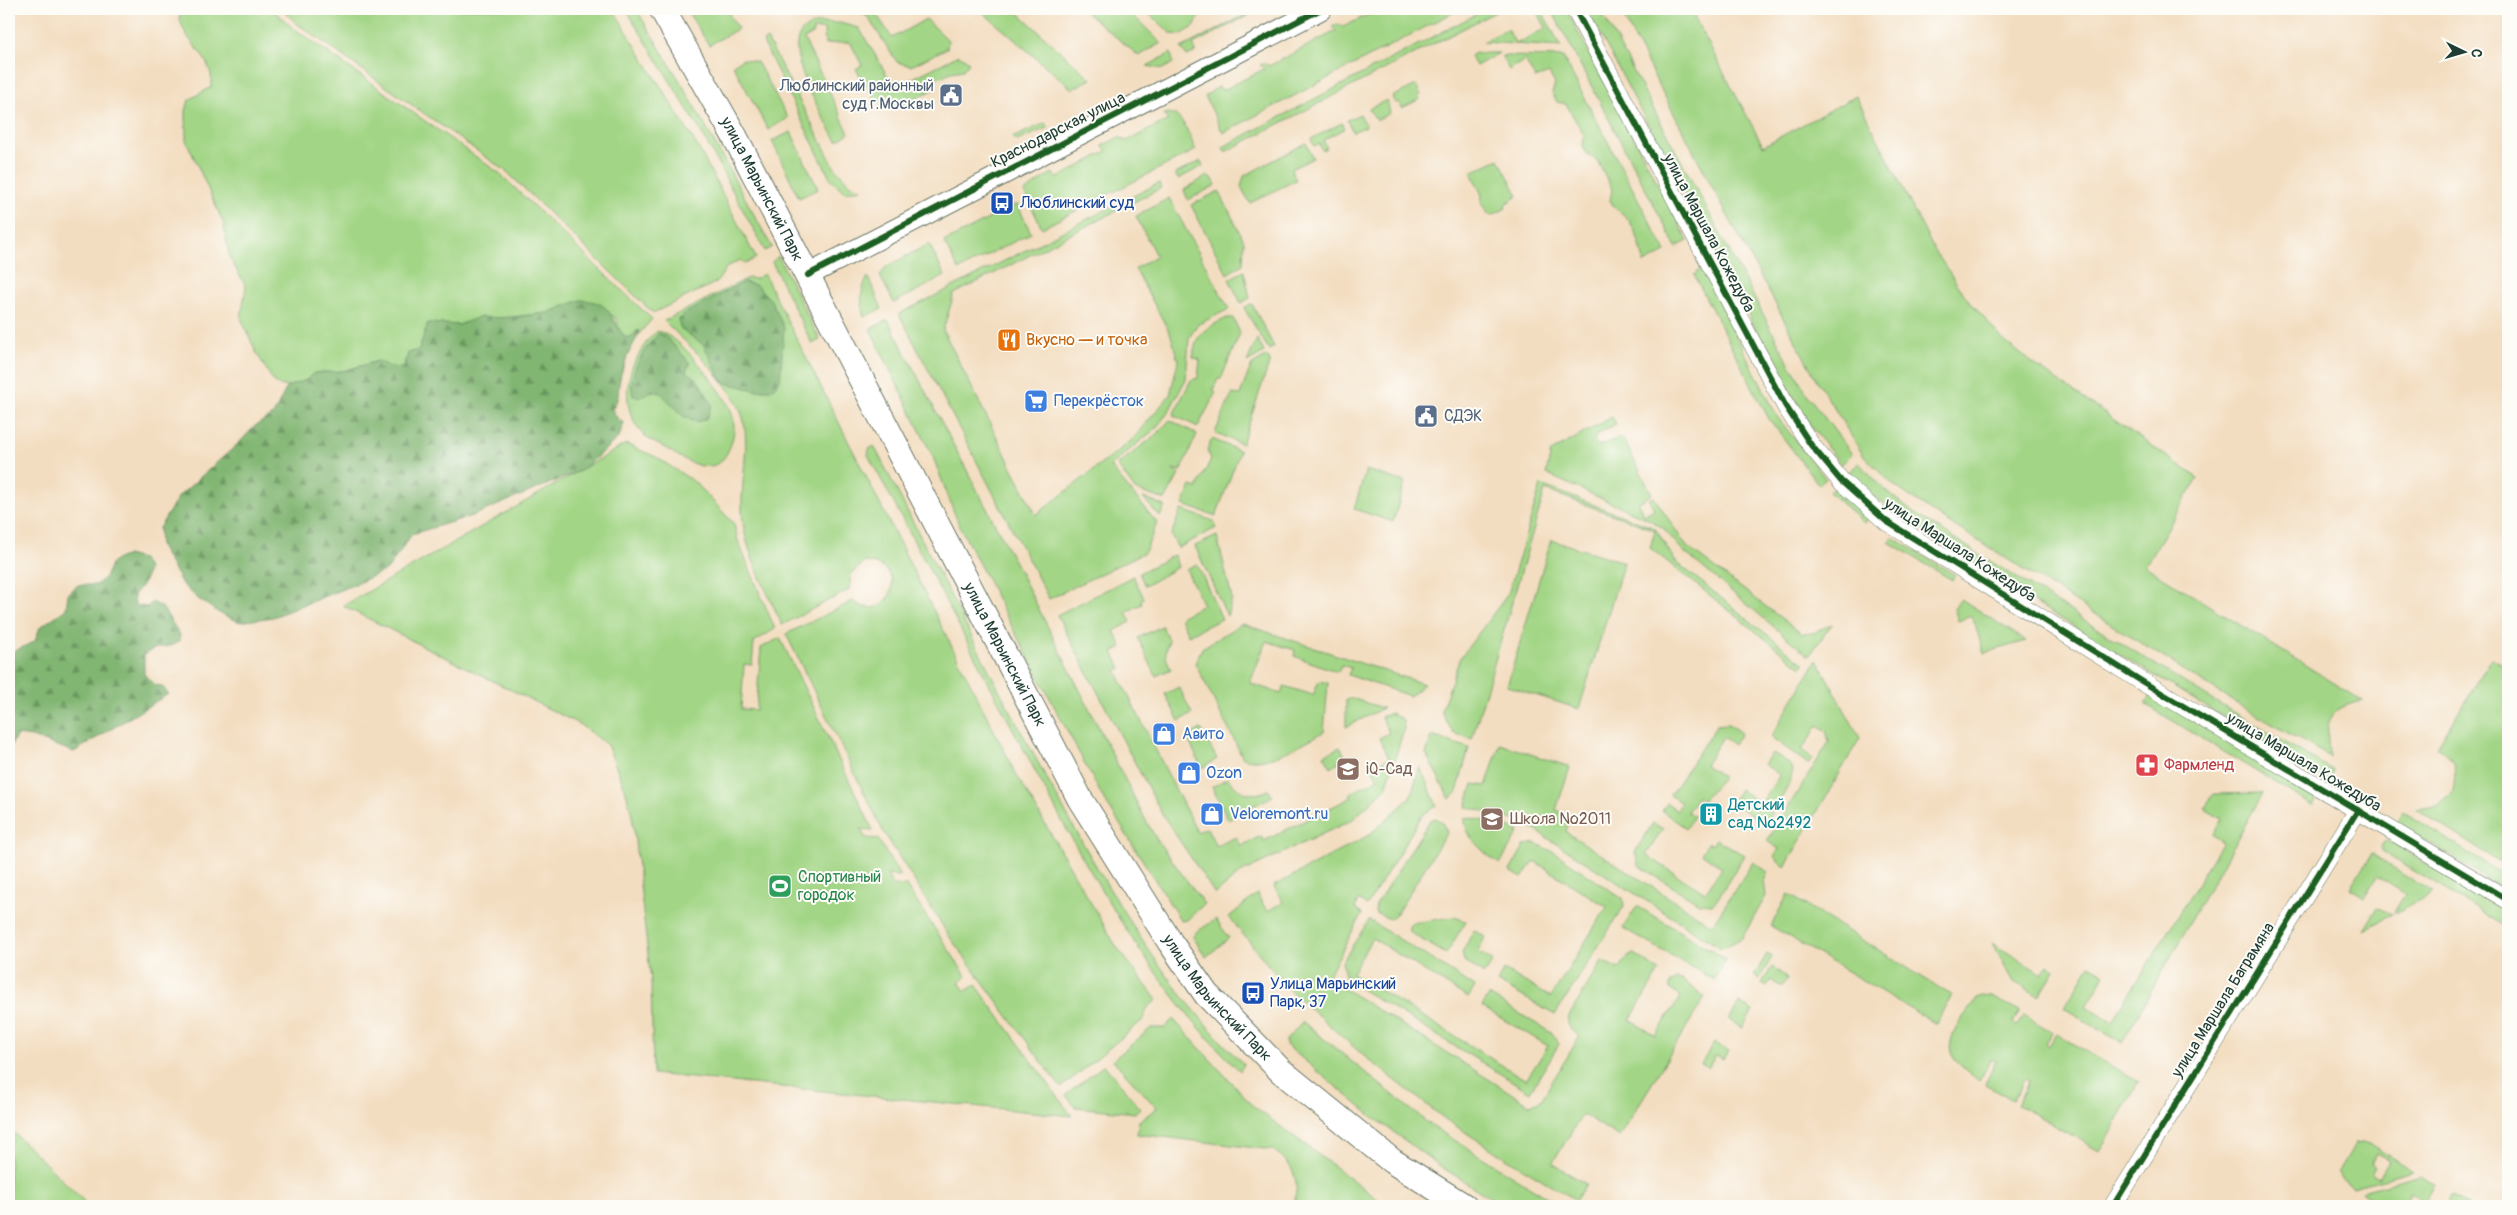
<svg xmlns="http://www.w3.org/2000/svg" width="2517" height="1215" font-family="Pangolin,sans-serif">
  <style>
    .green { fill: #a2d585; stroke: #60895c; fill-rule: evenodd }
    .forest { fill: url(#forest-firs); stroke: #507a53 }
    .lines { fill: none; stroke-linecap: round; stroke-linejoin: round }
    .minor-casing { stroke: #697565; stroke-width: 19 }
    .tertiary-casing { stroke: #697565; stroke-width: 23 }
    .secondary-casing { stroke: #697565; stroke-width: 27 }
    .minor { stroke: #fff; stroke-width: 18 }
    .tertiary { stroke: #fff; stroke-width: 21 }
    .secondary { stroke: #fff; stroke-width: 25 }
    .cycleway-casing { stroke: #fdfcf7; stroke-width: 9 }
    .cycleway { stroke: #1b5e20; stroke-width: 6 }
    .labels { text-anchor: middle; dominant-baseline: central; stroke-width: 4; stroke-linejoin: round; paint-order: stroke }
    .service-label { font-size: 16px; fill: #4e5e75; stroke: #fdfcf7; text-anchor: end }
    .street-label { font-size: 16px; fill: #1f3d34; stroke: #fdfcf7 }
    .transit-label { font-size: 16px; fill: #164399; stroke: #fdfcf7; text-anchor: start }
    .food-label { font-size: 16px; fill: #c56008; stroke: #fdfcf7; text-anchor: start }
    .shop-label { font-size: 16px; fill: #366cbe; stroke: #fdfcf7; text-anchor: start }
    .health-label { font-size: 16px; fill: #be3a42; stroke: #fdfcf7; text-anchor: start }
    .education-label { font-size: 16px; fill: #785e54; stroke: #fdfcf7; text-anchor: start }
    .culture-label { font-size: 16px; fill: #0d838f; stroke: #fdfcf7; text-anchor: start }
    .leisure-label { font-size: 16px; fill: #27864d; stroke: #fdfcf7; text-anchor: start }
  </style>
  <defs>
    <pattern id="forest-firs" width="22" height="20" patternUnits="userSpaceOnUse" patternTransform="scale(1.25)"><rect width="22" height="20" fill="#81b672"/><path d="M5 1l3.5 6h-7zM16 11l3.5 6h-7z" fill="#69955e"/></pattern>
  </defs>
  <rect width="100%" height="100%" fill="#fdfcf7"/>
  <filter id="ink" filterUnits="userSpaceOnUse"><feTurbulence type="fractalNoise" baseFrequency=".02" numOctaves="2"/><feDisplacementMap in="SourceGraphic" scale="10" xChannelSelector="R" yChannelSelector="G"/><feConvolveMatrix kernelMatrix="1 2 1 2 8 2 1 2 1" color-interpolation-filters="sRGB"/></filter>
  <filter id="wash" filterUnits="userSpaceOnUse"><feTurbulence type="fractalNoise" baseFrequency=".0096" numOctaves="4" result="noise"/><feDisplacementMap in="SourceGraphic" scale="20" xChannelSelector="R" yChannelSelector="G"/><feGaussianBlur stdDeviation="1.12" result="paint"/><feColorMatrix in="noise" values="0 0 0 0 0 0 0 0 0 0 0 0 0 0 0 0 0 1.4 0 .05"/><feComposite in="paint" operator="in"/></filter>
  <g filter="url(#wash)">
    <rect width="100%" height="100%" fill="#f3ddc0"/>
    <path class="green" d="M180 9H272L293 28 499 173 652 319 639 334 638 330 633 336 626 338 620 331 615 317 581 300 547 313 530 315 497 318 459 325 428 323 419 350 405 359 404 368 390 367 378 361 343 371 314 373 306 380 287 387 275 384 256 352 241 318 246 286 230 259 223 222 186 140V111L189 100 211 87C217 55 175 39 180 9Z
      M282 9H613L699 149 756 258 745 264 740 260 727 267 717 282 653 313 507 172 296 23Z
      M626 9H636L683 86 772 247 765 251 700 130Z
      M686 9H726L738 29 709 45Z
      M815 9H873L892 38 926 19 948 40 947 48 911 66 897 62 867 16 855 11Z
      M979 9H1014L1091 79 1072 89Z
      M1082 9H1127L1161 43 1139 56Z
      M1143 9H1202L1195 26 1181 35 1172 34Z
      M1257 9H1261L1193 44 1196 52 1187 56 1181 48Z
      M1380 9H1460L1223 133 1205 96 1218 87 1223 90 1264 69 1260 65 1264 63 1269 66 1336 31 1332 27 1338 24 1343 27Z
      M1486 9H1501L1225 152 1223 147Z
      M1536 9H1541L1561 47 1483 42 1507 29 1516 44 1546 28Z
      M1551 9H1566L1688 241 1676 247Z
      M1587 9H1600L1787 359 1809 397 1852 454 1841 465 1810 425 1760 337Z
      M1619 9H1690L1763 146 1856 96 1933 248 1966 297 2004 341 2039 368 2198 478 2145 566 2363 701C2325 708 2325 723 2330 757L2244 708 1929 510 1892 484 1863 455 1816 379 1715 192Z
      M818 23H840L859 28 890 80 905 82 959 55 969 62 963 70 951 72 928 83 932 90 897 108 875 100 856 69 862 65 850 42 825 44 824 29H813V34L804 39 849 133 837 141C825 121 787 58 799 36 803 28 810 25 818 23Z
      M767 39 835 168 851 185 861 189 845 192 831 180 763 42Z
      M1171 53 1173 63 1163 69 1147 66Z
      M1476 53H1499L1476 66 1470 56Z
      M1502 56 1563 57 1666 252 1644 263C1642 249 1635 224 1623 214 1616 209 1614 208 1610 200L1612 189 1597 160 1587 154 1583 147 1584 135 1566 104 1557 102 1552 93 1555 84 1549 73 1535 78 1525 60 1509 70Z
      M743 59 757 62 788 118 768 130 733 65Z
      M1416 85 1421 95 1418 96 1420 99 1402 108 1398 102 1395 103 1392 97Z
      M1387 100 1390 113 1377 120 1368 109Z
      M1168 113C1184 114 1189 137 1196 150L1042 228 1024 192 1052 173 1058 178 1107 151 1102 146 1119 137 1127 141 1168 120 1164 114Z
      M1360 114 1366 126 1353 132 1347 120Z
      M1045 123 1049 127 1017 141 1012 138Z
      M1342 123 1345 128 1323 140 1327 148 1322 150 1319 144 1314 146 1311 139Z
      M791 132 818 189 799 198 772 141Z
      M1306 143 1313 158 1291 169 1296 180 1250 203 1241 187 1244 176Z
      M1499 159 1518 196 1505 204 1506 208 1493 215H1489L1481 203 1482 195 1471 172Z
      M1201 161 1203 166 1178 179 1175 174Z
      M1207 176 1213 179 1216 185 1188 200 1184 190Z
      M1159 183 1161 188 954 294 943 330 1036 515 1132 440 1170 395 1178 361 1171 335 1135 269 1156 256 1136 216 1169 198 1229 309 1197 325 1189 338 1186 379 1168 413 1154 430 1110 466 1157 523 1145 552 1049 599 899 314Z
      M1219 191 1244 241 1243 264 1227 274 1191 205Z
      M1017 204 1031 233 959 270 944 242Z
      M929 244 945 276 894 303 880 276 886 267Z
      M778 256 820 340 812 344 772 262Z
      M1702 268 1778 418 1826 479 1819 485 1769 419 1694 275Z
      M1244 271 1250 298 1241 303 1229 279Z
      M764 274 1016 774 1116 946 1157 1000 1147 1008 1144 1019 1061 1088 949 936 883 831 786 634 853 601C888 628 914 565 865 562L851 574 849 590 782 625C766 588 743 550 742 510 741 481 749 450 744 422 737 386 689 346 664 321L748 278 755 279Z
      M868 277 882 309 864 317C860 302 860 290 868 277Z
      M1252 304 1274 347 1269 350 1244 308Z
      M1227 318H1233L1240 333 1221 379H1218L1213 390 1216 392 1198 427 1173 415 1191 380 1198 378 1200 360 1193 357C1196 331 1205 329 1227 318Z
      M888 320 1016 564 1145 819 1157 840 1204 904 1187 920 1181 921 1102 796 1002 608 959 525 933 457 870 329Z
      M658 331C681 338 706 372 720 391 732 408 738 424 731 444 718 482 689 463 667 449 660 445 652 442 647 438 623 418 623 382 637 357 644 347 648 337 658 331Z
      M1257 339 1264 352 1247 362Z
      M1267 356 1270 361 1242 444 1215 433 1232 394 1240 395 1251 366Z
      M1612 417 1616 424 1598 434 1594 440 1598 446 1622 437 1652 494 1638 503 1644 515 1654 509 1649 499 1654 497 1686 546 1802 634 1813 633 1832 624 1809 656 1683 551 1663 528 1652 521 1546 474 1551 452Z
      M1170 420 1197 434 1181 471 1174 469 1173 471 1180 473 1165 500 1135 490 1117 465 1157 434Z
      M1212 439 1240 451 1216 516 1183 505 1191 486 1197 488 1211 459 1207 450Z
      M626 444 656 457 696 483 734 524 738 541 775 629 754 642 752 665 744 664 741 709 756 710 761 648 780 638 873 830 860 829 866 838 878 839 900 876 887 875 893 885 906 886 967 977 959 982 965 991 976 985 1072 1116 653 1074 651 981 632 815 625 788 607 745 579 724 343 606Z
      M874 446C941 576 1005 706 1077 833 1115 900 1155 966 1205 1023 1218 1038 1230 1052 1244 1064L1240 1071C1142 976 1078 852 1015 733 966 640 918 547 868 455L869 449Z
      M1859 463 1884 489 1912 512 2209 698 2334 771 2328 781 1961 558 1872 495 1849 472Z
      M1366 470 1405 482 1393 522 1354 509Z
      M1541 485 1655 528 1675 561 1804 664 1801 667 1650 548 1655 530 1545 490 1472 739 1453 733 1441 711 1460 658 1508 594Z
      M1834 487 1869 518 1864 523 1829 492Z
      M1143 498 1165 506 1160 517Z
      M1181 510 1214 521 1216 528 1178 548 1171 535Z
      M1217 536 1232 599 1227 616 1195 546Z
      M1892 537 1955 575 1952 580 1889 542Z
      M1551 540 1624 562 1579 709 1507 686Z
      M1174 555 1178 567 1145 586 1139 573Z
      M1197 564 1222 619 1188 635 1180 617 1203 605 1186 569Z
      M1133 576 1144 598 1141 600 1142 604 1126 612 1131 622 1114 631 1122 647 1113 652 1121 668 1116 671 1197 832 1207 828 1216 846 1236 837 1241 846 1261 836 1264 841 1352 797 1350 793 1378 779 1371 766 1389 758 1379 738 1389 733 1381 717 1391 713 1403 720 1404 729 1386 788 1352 820 1242 872 1215 894 1162 814 1057 615Z
      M1961 599 2026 641 1984 653 1972 616 1958 621 1954 608Z
      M1241 624 1246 625 1424 684 1410 696 1348 675 1351 668 1341 665 1338 672 1294 656 1295 650 1266 641 1250 683 1281 694 1284 686 1313 695 1319 681 1328 683 1324 732C1301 743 1269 767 1243 758L1195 663 1202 648Z
      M1162 626 1169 641C1163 652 1166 659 1171 669L1156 676 1138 638Z
      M2491 658 2508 668V867L2416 809 2438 806 2452 794C2457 773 2457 758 2437 747Z
      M1817 660 1860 738 1785 867 1774 857 1779 849 1767 841 1829 742 1826 731 1818 725 1802 750 1812 758 1808 764 1771 737Z
      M1179 687 1192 714 1179 721 1165 694Z
      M2150 695 2318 797 2313 806 2145 704Z
      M1351 698 1382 708H1383L1346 727V700Z
      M1728 724 1741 733 1734 745 1723 737 1705 765 1723 777 1703 800 1697 797 1687 812 1694 816 1686 828 1662 811 1667 803 1677 810 1681 803 1670 795 1717 725Z
      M1201 729 1217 759 1202 768 1187 737Z
      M1432 736 1469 748 1457 792 1450 799 1426 754Z
      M1500 744 1570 767 1556 810 1570 817 1566 832 1712 925 1753 862 1768 872 1764 881 1766 896 1742 938 1723 948 1719 947 1527 825 1497 814 1466 807 1473 784 1486 786Z
      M1340 747 1347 759 1331 767 1324 755Z
      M1772 753C1778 756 1788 761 1791 767 1797 781 1772 811 1764 823L1737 806 1738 804 1733 800 1740 790 1761 803 1780 775 1764 764Z
      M1420 767 1437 806 1422 815 1367 906 1358 900 1355 908 1362 914 1327 978 1530 1105 1541 1100 1580 1036C1572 1031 1567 1028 1568 1018L1602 961 1619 969 1629 955 1635 954 1659 971 1630 1020 1656 1036 1680 997 1670 989V984L1676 979 1682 980 1705 997 1619 1137 1583 1114 1552 1163 1586 1184 1576 1200 1496 1152 1445 1119 1364 1056 1287 988 1229 917 1257 894 1267 911 1283 903 1274 886 1369 835 1410 798Z
      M1228 778C1237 793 1254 798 1268 790L1273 796 1228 819 1212 787Z
      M2263 793 2122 1043 2064 1008 2090 965 2105 974 2086 1006 2112 1022 2223 842 2212 835 2222 818 2205 808 2214 794Z
      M2402 811 2508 878V893L2397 822Z
      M1465 817 1497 823 1519 831 1500 864C1486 855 1463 836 1465 817Z
      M1436 818 1443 824 1447 832 1397 913 1390 919 1375 913 1376 905 1430 820Z
      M1653 823 1663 829 1646 855 1705 893 1722 867 1701 853 1708 843 1712 845 1716 839 1744 855 1717 900 1712 904 1699 903 1639 866 1635 852Z
      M2386 840 2508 913V928L2381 851V846Z
      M1534 843 1554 852 1623 899 1624 906 1555 1015 1497 982 1504 970 1551 997 1607 907 1534 861 1522 878 1510 871 1524 846Z
      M2372 854 2433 893 2393 914 2405 894 2377 876 2364 897 2350 888Z
      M1788 894 1951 995 1936 1024 1771 926Z
      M1637 906 1726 959 1714 980 1623 928Z
      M2378 907 2392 915 2364 930Z
      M1454 917 1466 921 1446 954 1409 932V926L1412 923Z
      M1216 919 1229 938 1206 957 1193 937 1195 933Z
      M1369 920 1475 987 1468 998 1372 938 1352 973 1526 1080 1548 1046 1482 1007 1489 995 1553 1034 1559 1044 1530 1092 1346 980 1342 962Z
      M1474 930 1485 937 1478 952 1493 961 1484 974 1464 961 1462 953Z
      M1992 943 2042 974 2048 964 2055 970 2039 996 2014 982Z
      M1767 954 1772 957 1759 979 1754 976Z
      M1772 967 1786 977 1787 979 1781 987 1771 980 1767 986 1762 983Z
      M1982 996 1992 997 2020 1011 2013 1023 2017 1026 2024 1015 2052 1032 2045 1043 2048 1045 2056 1034 2139 1082 2100 1151 2017 1104 2029 1081 2025 1079 2013 1100 1985 1084 1996 1061 1992 1059 1979 1081C1971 1074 1959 1066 1953 1057 1942 1039 1968 1012 1977 998Z
      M1739 1003 1753 1011 1742 1028 1729 1020Z
      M1173 1019 1253 1106 1387 1206H1293C1301 1181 1294 1164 1273 1150L1137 1134 1139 1121 1157 1108 1113 1060 1151 1028H1165Z
      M1303 1022 1430 1125 1561 1206H1503L1440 1166 1373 1117 1286 1045V1040Z
      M1714 1043 1728 1051 1723 1059 1716 1055 1708 1068 1701 1064Z
      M1104 1065 1140 1108 1135 1113 1075 1107 1066 1095Z
      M9 1128 86 1203V1206H9Z
      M2362 1143 2370 1144 2413 1171 2353 1187 2341 1179 2338 1173 2355 1144ZM2376 1153 2389 1160 2379 1177 2372 1173 2376 1166 2371 1163Z
      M2421 1175 2435 1184 2425 1201 2411 1192 2402 1206H2377L2362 1191Z
      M2452 1195 2470 1206H2445Z"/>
    <path class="forest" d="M744 282 756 285 771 300 784 328 780 380 771 390H755L722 382 704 345 681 329 678 320 686 313Z
      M581 300C615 302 608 319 626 338L633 336 638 330 639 334C631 348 623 363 620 379 617 393 621 396 612 409L617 418 624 423 619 437 582 470 472 516 412 534 388 569 358 583 273 617 240 622 219 613 197 598 182 584 160 546 159 528 179 496 239 443 255 426 273 415 287 387 306 380 314 373 343 371 378 361 390 367 404 368 408 353 419 350 428 323 459 325 479 317 511 318 530 315 547 313Z
      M659 333 668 339 690 363 686 371 697 379 712 404 707 418 698 422 683 416 661 393 652 391 640 397 633 396C627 373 644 349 659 333Z
      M127 555 142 559 148 568 145 581 134 595 135 605 147 607 152 602 162 607 180 635 179 642C166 650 154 644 144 656V674L154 685 162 686 168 694 74 752 32 737 17 735 9 748V654L35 641 40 627 66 609 68 594 78 585H96L105 577 113 561Z"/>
  </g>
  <g filter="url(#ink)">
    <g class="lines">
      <g class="minor-casing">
        <path id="minor" d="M1575 9 1785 405 1811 445 1841 481 1886 521 2143 682 2508 900
          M2113 1206 2358 810"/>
      </g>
      <g class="tertiary-casing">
        <path id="tertiary" d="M808 275 1321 9"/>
      </g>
      <g class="secondary-casing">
        <g id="secondary">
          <path id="s1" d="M662 9 734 135 1080 799 1170 942 1206 994 1281 1071 1392 1161 1464 1206"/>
        </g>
      </g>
      <use href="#minor" class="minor"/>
      <use href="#tertiary" class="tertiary"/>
      <use href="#secondary" class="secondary"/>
      <g class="cycleway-casing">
        <path id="cycleway" d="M1575 9 1785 405 1811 445 1841 481 1886 521 2143 682 2508 900
          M808 275 1321 9
          M2113 1206 2358 810"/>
      </g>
      <use href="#cycleway" class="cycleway"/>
    </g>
  </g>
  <defs>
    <g id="civic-square" transform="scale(1.25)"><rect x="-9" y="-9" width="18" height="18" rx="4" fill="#5c6f8a" stroke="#fdfcf7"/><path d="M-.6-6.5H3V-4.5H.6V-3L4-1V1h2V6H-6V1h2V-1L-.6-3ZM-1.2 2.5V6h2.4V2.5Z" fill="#fff"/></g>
    <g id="bus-square" transform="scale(1.25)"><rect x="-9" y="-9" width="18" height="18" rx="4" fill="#1a4fb4" stroke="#fdfcf7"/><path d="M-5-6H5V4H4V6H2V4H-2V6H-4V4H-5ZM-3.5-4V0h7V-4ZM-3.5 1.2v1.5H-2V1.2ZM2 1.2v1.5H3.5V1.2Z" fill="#fff"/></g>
    <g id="restaurant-square" transform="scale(1.25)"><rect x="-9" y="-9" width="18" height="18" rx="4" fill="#e8710a" stroke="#fdfcf7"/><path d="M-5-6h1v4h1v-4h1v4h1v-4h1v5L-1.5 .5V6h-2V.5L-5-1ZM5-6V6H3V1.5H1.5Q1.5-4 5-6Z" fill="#fff"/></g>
    <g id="supermarket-square" transform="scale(1.25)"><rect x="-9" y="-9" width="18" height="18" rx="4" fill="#3f7fe0" stroke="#fdfcf7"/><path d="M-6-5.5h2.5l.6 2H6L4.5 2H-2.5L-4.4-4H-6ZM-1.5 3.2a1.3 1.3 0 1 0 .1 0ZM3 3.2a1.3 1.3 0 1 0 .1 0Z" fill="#fff"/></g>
    <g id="shop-square" transform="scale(1.25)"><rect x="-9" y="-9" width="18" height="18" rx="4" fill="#3f7fe0" stroke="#fdfcf7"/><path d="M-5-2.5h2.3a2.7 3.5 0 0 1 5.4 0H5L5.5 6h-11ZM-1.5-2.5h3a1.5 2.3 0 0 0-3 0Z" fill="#fff"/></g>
    <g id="pharmacy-square" transform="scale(1.25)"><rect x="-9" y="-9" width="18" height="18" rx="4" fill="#e0444e" stroke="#fdfcf7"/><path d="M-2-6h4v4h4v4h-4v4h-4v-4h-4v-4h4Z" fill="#fff"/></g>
    <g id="school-square" transform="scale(1.25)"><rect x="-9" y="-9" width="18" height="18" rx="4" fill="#8d6e63" stroke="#fdfcf7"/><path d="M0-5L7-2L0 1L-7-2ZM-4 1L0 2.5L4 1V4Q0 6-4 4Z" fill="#fff"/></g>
    <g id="building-square" transform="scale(1.25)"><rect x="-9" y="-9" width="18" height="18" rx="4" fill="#0f9aa8" stroke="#fdfcf7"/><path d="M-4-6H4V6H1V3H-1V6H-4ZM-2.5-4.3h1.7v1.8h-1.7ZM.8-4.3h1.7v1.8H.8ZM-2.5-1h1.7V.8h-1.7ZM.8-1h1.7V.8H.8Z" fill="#fff"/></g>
    <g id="stadium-square" transform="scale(1.25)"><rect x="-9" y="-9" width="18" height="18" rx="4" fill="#2e9e5b" stroke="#fdfcf7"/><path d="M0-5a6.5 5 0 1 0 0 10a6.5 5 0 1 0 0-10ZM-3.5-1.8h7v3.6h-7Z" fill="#fff"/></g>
  </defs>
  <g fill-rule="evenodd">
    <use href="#civic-square" x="951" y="95"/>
    <use href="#bus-square" x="1002" y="203"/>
    <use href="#restaurant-square" x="1009" y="340"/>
    <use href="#supermarket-square" x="1036" y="401"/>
    <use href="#civic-square" x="1426" y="416"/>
    <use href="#shop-square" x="1164" y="734"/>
    <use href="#pharmacy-square" x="2147" y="765"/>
    <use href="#school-square" x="1348" y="769"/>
    <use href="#shop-square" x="1189" y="773"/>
    <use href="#shop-square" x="1212" y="814"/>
    <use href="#building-square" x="1711" y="814"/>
    <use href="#school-square" x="1492" y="819"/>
    <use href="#stadium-square" x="780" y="886"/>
    <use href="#bus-square" x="1253" y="993"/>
  </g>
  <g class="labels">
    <g class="service-label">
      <text x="934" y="86">Люблинский районный<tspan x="934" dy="18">суд г.Москвы</tspan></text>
      <text x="1444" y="416" text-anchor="start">СДЭК</text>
    </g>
    <g class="street-label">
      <text transform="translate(1058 130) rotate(-27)">Краснодарская улица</text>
      <text stroke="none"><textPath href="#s1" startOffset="206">улица Марьинский Парк</textPath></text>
      <text transform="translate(1709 233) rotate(62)">улица Маршала Кожедуба</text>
      <text transform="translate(1960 550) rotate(33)">улица Маршала Кожедуба</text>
      <text stroke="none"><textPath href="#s1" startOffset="731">улица Марьинский Парк</textPath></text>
      <text transform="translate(2304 762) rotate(31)">улица Маршала Кожедуба</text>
      <text stroke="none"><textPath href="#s1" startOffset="1136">улица Марьинский Парк</textPath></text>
      <text transform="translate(2223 1000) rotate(-58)">улица Маршала Баграмяна</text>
    </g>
    <g class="transit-label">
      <text x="1020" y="203">Люблинский суд</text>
      <text x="1270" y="984">Улица Марьинский<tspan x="1270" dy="18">Парк, 37</tspan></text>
    </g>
    <g class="food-label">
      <text x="1026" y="340">Вкусно — и точка</text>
    </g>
    <g class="shop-label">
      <text x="1054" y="401">Перекрёсток</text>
      <text x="1182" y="734">Авито</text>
      <text x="1206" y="773">Ozon</text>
      <text x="1230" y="814">Veloremont.ru</text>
    </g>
    <g class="health-label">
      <text x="2164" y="765">Фармленд</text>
    </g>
    <g class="education-label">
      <text x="1366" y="769">iQ-Сад</text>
      <text x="1510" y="819">Школа №2011</text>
    </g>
    <g class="culture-label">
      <text x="1728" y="805">Детский<tspan x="1728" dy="18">сад №2492</tspan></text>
    </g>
    <g class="leisure-label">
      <text x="798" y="877">Спортивный<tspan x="798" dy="18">городок</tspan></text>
    </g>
  </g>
  <rect width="2517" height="1215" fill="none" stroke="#fdfcf7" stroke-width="30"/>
  <g transform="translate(2464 52) rotate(95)" stroke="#fdfcf7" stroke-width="4" paint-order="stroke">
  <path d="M0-4L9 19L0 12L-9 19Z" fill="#1f3d34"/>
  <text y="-8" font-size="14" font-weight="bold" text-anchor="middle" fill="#1f3d34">С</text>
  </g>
</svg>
